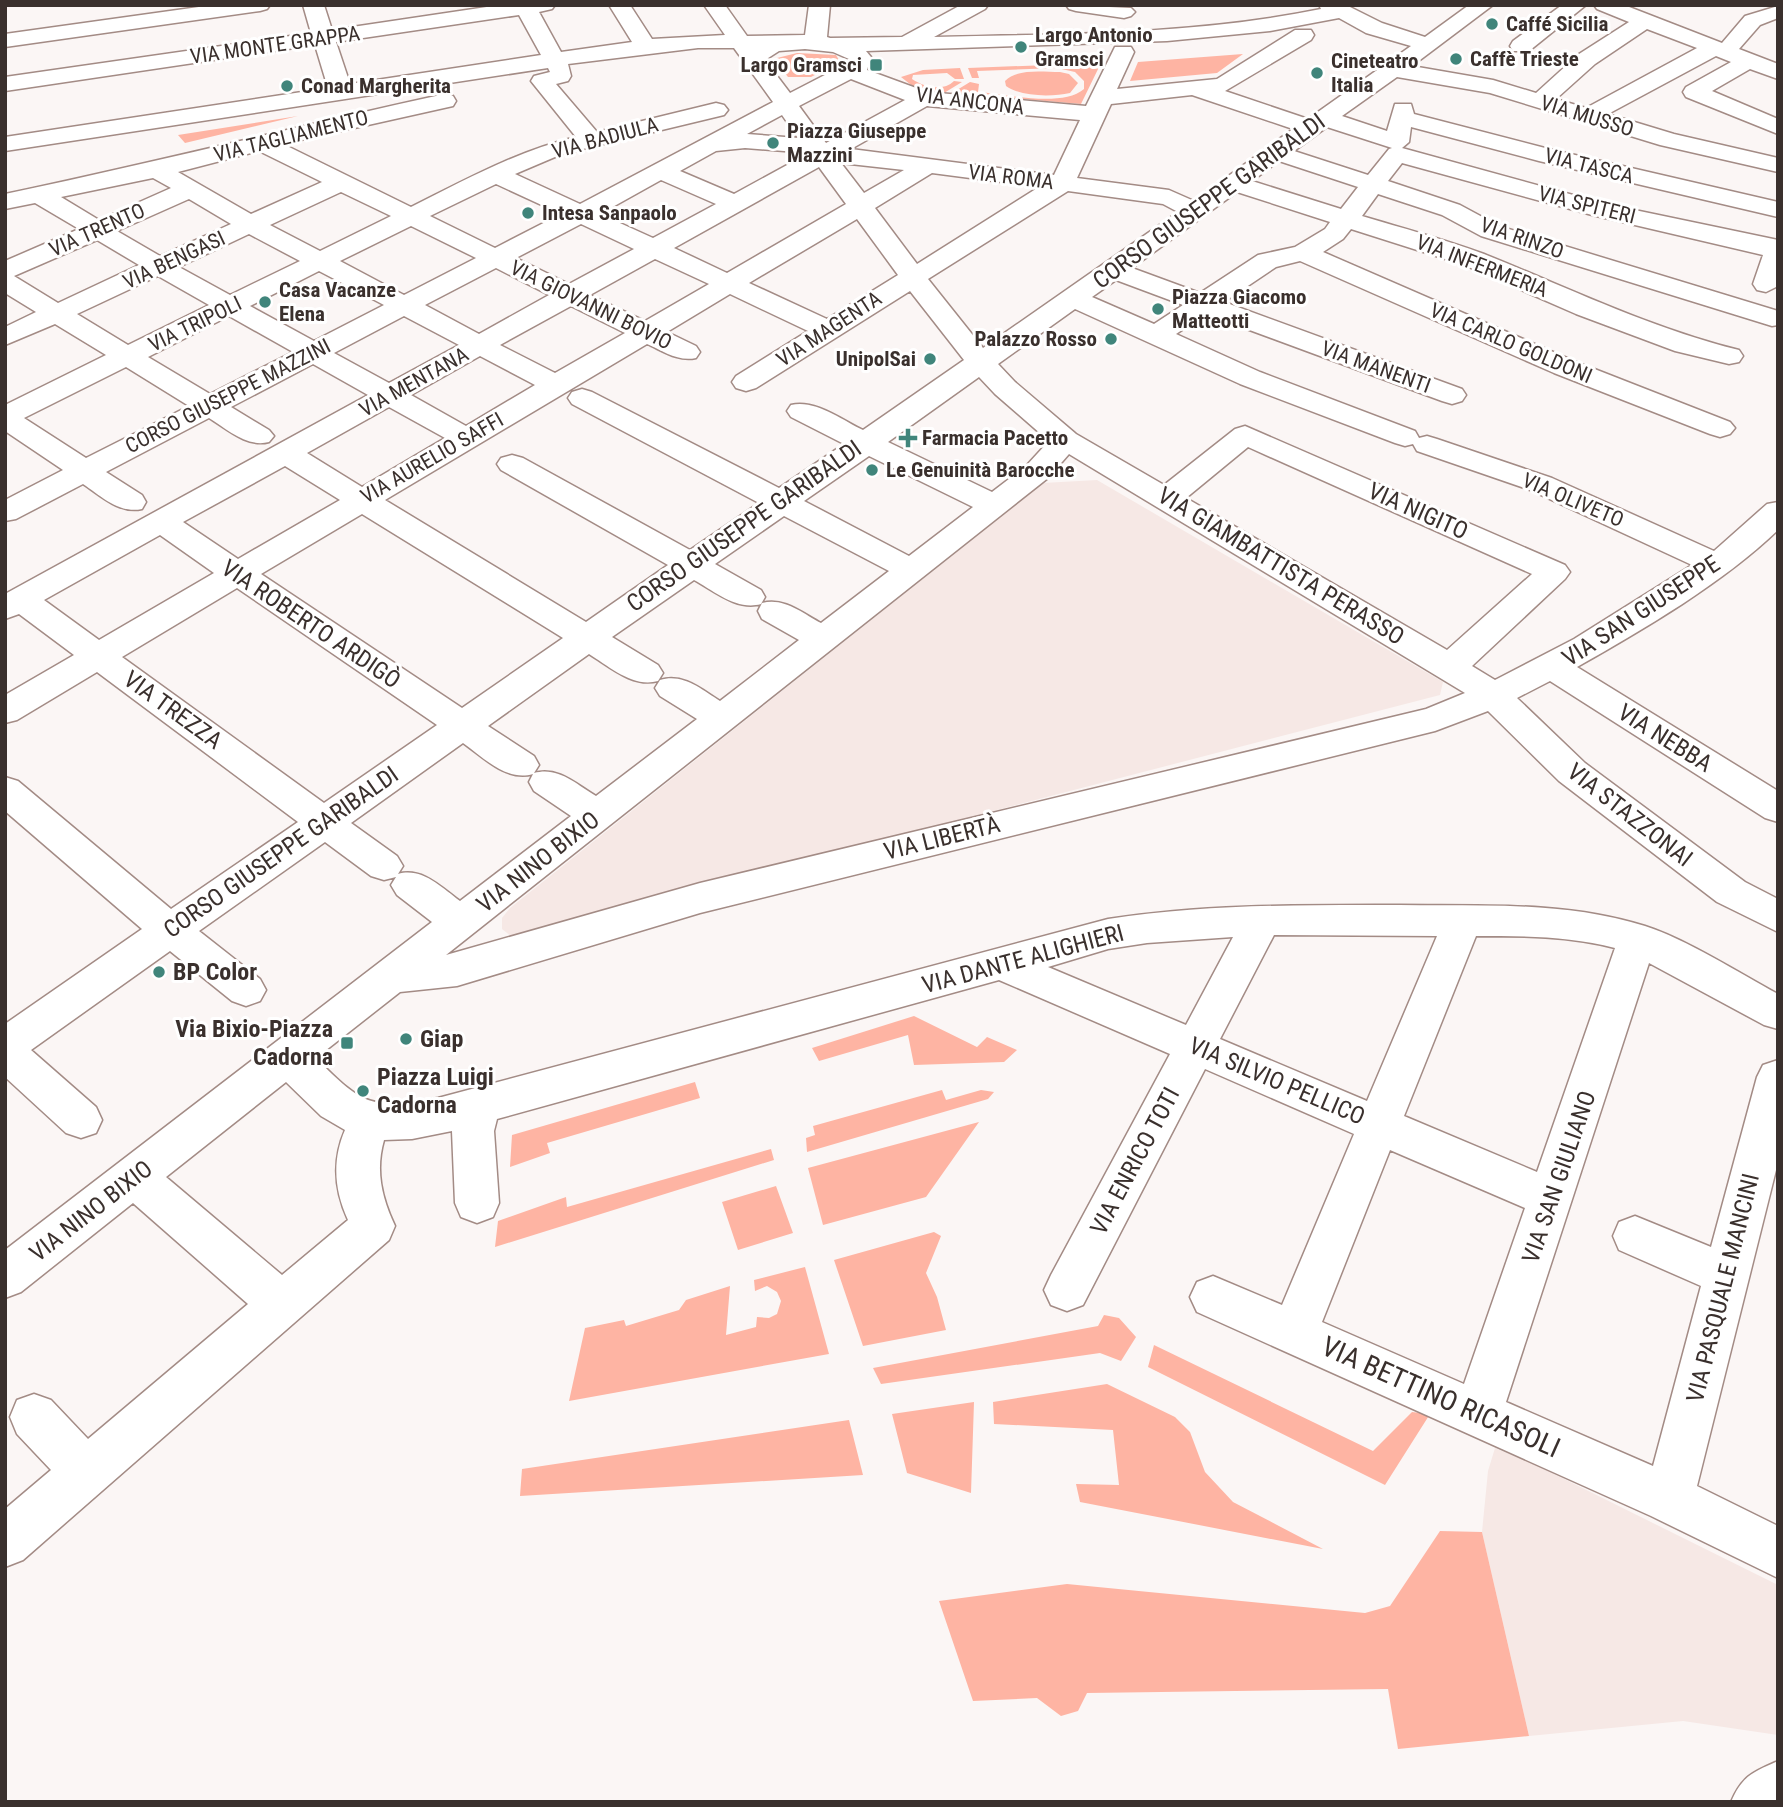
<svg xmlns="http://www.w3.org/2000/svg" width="1783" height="1807" font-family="'Roboto Condensed',sans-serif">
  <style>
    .built { fill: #f6e8e5 }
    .green { fill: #feb4a3 }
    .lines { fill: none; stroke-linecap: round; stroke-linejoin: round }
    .minor-casing { stroke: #a38b85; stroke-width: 3 }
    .minor { fill: #fff; fill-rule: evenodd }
    .poi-dot { fill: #40857b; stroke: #fff; stroke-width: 2.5 }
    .labels { text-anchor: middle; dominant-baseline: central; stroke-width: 6; stroke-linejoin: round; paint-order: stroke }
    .far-poi-label { font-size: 21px; font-weight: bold; fill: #3a302d; stroke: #fff; text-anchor: start }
    .far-street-label { font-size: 21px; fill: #3a302d; stroke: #fff }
    .street-label { font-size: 24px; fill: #3a302d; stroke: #fff }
    .poi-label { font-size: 24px; font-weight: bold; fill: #3a302d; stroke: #fff; text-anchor: start }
    .near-street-label { font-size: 28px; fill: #3a302d; stroke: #fff }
  </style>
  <rect width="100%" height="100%" fill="#fbf6f5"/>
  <path class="built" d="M1097 480 1443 682 1440 695 511 936 502 929V918L510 908 1043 483Z
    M1495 1448 1536 1465 1778 1585V1735L1683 1721 1529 1736 1482 1532 1488 1471Z"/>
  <path class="green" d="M797 53 836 55 840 62 811 77H788L776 62 777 58Z
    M1243 54 1217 73 1130 81 1138 62Z
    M1101 63 1081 104 952 93 970 82 979 84 978 92C1005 94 1062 108 1084 89V81L1075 72 1057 68 977 71 979 78H972L968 68Z
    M960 68 964 79H955L947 73 913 75 912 79C924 87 943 92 954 81L962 82 944 93 915 88 901 77 923 70Z
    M1060 72 1069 74 1078 83 1070 93C1052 97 1021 97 1006 86L1005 81C1018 68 1043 72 1060 72Z
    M298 116 185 143 178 135Z
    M914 1016 977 1047 987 1037 1017 1050 1004 1062 914 1065 908 1035 819 1061 812 1048Z
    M695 1082 700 1098 547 1143 550 1153 510 1167 512 1135Z
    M942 1090 946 1100 981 1090 994 1092 988 1099 807 1152 806 1138 815 1135 813 1126Z
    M979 1122 926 1197 823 1225 808 1168Z
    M771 1149 774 1160 495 1247 498 1221 566 1197 567 1207Z
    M776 1186 793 1233 738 1250 722 1202Z
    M934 1232 941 1236 926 1273 937 1297 946 1330 863 1346 834 1260Z
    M805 1267 829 1354 569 1401 585 1328 624 1320 626 1326 679 1310 686 1300 730 1286 726 1335 756 1327 757 1317 769 1318 777 1314 781 1301 777 1292 767 1286 755 1291 754 1280Z
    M1104 1315 1119 1318 1136 1337 1121 1361 1100 1353 881 1384 873 1368 1098 1326Z
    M1154 1345 1373 1451 1412 1412 1430 1414 1385 1485 1148 1367Z
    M1107 1384 1175 1417 1190 1432 1205 1472 1233 1502 1323 1549 1080 1502 1076 1484 1119 1485 1113 1430 994 1424 993 1402Z
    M974 1402 971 1493 907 1473 892 1414Z
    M849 1420 863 1475 520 1496 522 1469Z
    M1440 1531 1482 1532 1529 1736 1398 1749 1388 1689 1087 1693 1078 1711 1061 1716 1037 1698 973 1701 939 1601 1067 1584 1365 1613 1390 1606Z"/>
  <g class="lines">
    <g class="minor-casing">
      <path id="minor" d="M213 5H270L267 9 260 11 5 47V34Z
        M303 5H324L332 30 500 5H555L552 9 539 12 561 52 632 42 609 5H630L652 39 725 35 704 5H725L747 36 805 35 809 5H830L827 37 830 38 902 37 961 5H988L985 9 934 37C1062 34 1195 35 1321 9L1319 5H1346L1382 23 1425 37 1469 5H1493L1412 66 1493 80 1536 93 1579 54 1629 22 1597 9 1594 5H1624L1722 43 1745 16 1778 6V18L1760 25 1739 49 1778 64V79L1750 69 1712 91 1778 119V134L1686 97 1683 92 1686 87 1731 62 1716 56 1608 114 1674 134 1778 158V172L1660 145 1490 93 1397 77 1342 116 1387 131 1395 104H1411L1414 114 1545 148 1778 202V217L1539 161 1411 127 1409 142 1402 148 1606 204 1778 240V286L1766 292 1757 290 1753 284 1763 255 1592 215 1402 163 1388 181 1460 205 1499 226 1778 311V325L1772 326 1481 236 1442 215 1378 194 1362 216C1402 228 1444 239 1484 254 1569 288 1650 328 1739 350L1743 356 1739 362 1729 364 1675 351 1576 314 1464 265 1351 229 1343 239 1323 252 1574 361 1730 422 1735 428 1730 434 1720 437 1710 434 1554 373 1300 261 1276 267 1224 302 1462 389 1466 395 1462 401 1452 404 1442 401 1206 314 1176 334 1260 372 1415 431 1419 438 1427 436 1437 439 1552 478 1714 551 1767 504 1778 502V530C1723 583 1644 629 1577 667L1778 791V822L1765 818 1550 681 1517 698 1585 763 1745 882 1778 899V932L1717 902 1559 781 1488 711 1435 731 700 913 457 986 400 992 316 1058C363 1106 372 1110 438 1098L1108 919C1205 904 1302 905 1399 905 1482 906 1565 901 1645 926 1686 939 1739 973 1778 994V1029L1764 1025 1649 963 1506 1402 1653 1466 1701 1286 1619 1250 1613 1236 1619 1222 1635 1216 1711 1247 1757 1077 1763 1065 1778 1060V1162L1697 1486 1778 1526V1578L1651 1516 1197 1312 1190 1297 1197 1282 1213 1276 1282 1305 1354 1134 1205 1069 1083 1305 1067 1311 1051 1305 1044 1290 1051 1275 1170 1054 999 980 497 1119 494 1131 499 1203 493 1217 477 1223 461 1217 455 1203 452 1131 412 1139 384 1140C375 1171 382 1198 395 1226L389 1240 23 1560 5 1567V1509L51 1470 17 1434 10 1417 17 1400 34 1394 51 1400 88 1439 248 1304 133 1203 21 1292 5 1298V1250L432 922 397 895 391 885 396 877 384 880 371 876 325 842 199 931 260 979 266 990 260 1001 246 1006 232 1001 170 951 31 1050 96 1107 102 1120 96 1133 81 1138 66 1133 5 1077V1024L142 929 5 811V777L18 781 171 909 298 822 97 672 17 720 5 723V695L74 655 19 614 5 619V594L368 395 313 364 231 407 269 430 274 436 269 442C247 448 227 429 209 418L106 472 142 495 146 502 142 509C119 514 101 496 83 484L16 519 5 521V500L63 470 5 431V405L106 355 55 324 5 345V327L36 312 5 293V261L79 229 35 203 5 209V194C153 163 298 126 445 94L453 96 456 101 453 106 283 144 411 207C465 180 517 151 576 137L531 81 534 76 550 72 548 68 5 151V137L328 88 315 45 5 91V77L311 33ZM519 15 541 55 350 84 336 42ZM1339 18 1366 33 1411 46 1308 119 1225 91 1311 40 1314 35 1311 30H1295L1217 79 1117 89 1134 52 1131 47H1115L1086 106 927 92 867 70 871 57 866 51 1167 41 1270 31ZM1647 29 1697 48 1586 108 1556 99 1595 64ZM698 48H734L773 102 580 204 515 174 562 154 724 115 728 110 724 105 716 103 597 132 556 84 568 81 571 76 568 64ZM805 49 833 52 849 59 848 63 790 93 765 60 779 51ZM851 79 905 100 826 143 799 106ZM1192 95 1293 129 1194 201 1169 190 1077 178 1111 104ZM927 106 1080 120 1054 175 851 149ZM782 115 798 138 747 134ZM1327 127 1389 147 1392 148 1389 149 1368 175 1294 151ZM745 148 809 153 734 194 680 171 716 151ZM259 151 322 182 251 214 178 172ZM1279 161 1358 187 1341 209 1252 181ZM841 163 904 170 864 193ZM819 167 846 204 727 273 674 248ZM932 173 1039 187 917 264 875 208ZM153 178 171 188 99 220 61 197ZM661 180 716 204 653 238 600 214ZM496 184 561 214 495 248 430 216ZM1068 191 1163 204 1178 212 983 348 928 279ZM341 192 391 216 320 251 270 225ZM1237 192 1330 222 1325 229 1295 247 1258 255 1200 293 1132 268ZM189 199 231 224 160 256 117 231ZM857 219 898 275 827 319 749 283ZM581 224 634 249 569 284 516 258ZM411 226 476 258 404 295 340 261ZM249 234 300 261 230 295 179 267ZM97 240 139 265 58 303 14 276ZM655 259 709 284 645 321 590 295ZM496 268 549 295 479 334 425 305ZM319 271 384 305 314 341 250 306ZM158 276 209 305 128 345 77 314ZM1116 280 1183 305 1154 324 1092 297ZM910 291 964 360 863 430C842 420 815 399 791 405L787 411 791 417 844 444 779 488 592 392 582 389 572 392 568 398 572 404 759 503 690 550 523 458 512 455 501 458 497 464 501 470 668 565 586 622 385 500 647 344C663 351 678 362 696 358L700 352 696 346 667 332 730 294 808 331 736 376 732 382 736 388 746 391 756 388ZM571 306 625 333 555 373 500 345ZM1075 309 1240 384 1395 443 1405 446 1413 444 1417 451 1530 490 1692 565 1574 639 1495 680 1472 666 1565 579 1570 572 1565 565 1245 426 1235 429 1164 485 1076 434 1015 382 998 364ZM229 316 293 352 210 394 148 357ZM404 316 459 345 389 383 334 353ZM480 356 535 385 466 426 411 395ZM126 367 189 406 86 458 24 418ZM979 377 995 394 1049 441 1026 466 992 492 888 442ZM389 407 445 438 362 487 307 453ZM1248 447 1532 574 1447 650 1186 498ZM1069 454 1465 693 1426 709 700 883 446 955 1048 478ZM869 456 973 507 909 556 804 501ZM285 466 340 500 238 559 183 522ZM362 514 563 638 462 708 261 574ZM784 516 889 571 821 623C802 613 784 597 762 603L758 611 762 619 799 640 720 701C701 689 683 673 660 680L655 688 660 696 697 719 596 796C576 784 558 766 534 773L539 765 534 756 488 726 589 654C610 667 633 688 658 681L663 673 658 665 612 637 694 580C714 591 737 611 761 604L765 597 761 590 715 564ZM160 535 214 573 99 640 44 600ZM237 588 437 725 324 803 122 657ZM463 743C484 758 507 782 533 774L529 782 534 791 571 816 460 901C441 887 422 867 398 874L403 866 397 856 351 823ZM1274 935 1437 936 1367 1101 1220 1039ZM1476 936C1522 936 1569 936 1615 948L1537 1172 1404 1116ZM1233 937 1186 1025 1048 967 1108 949 1147 943ZM286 1082 321 1116 345 1130C332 1160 334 1190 348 1220L282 1275 166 1177ZM1390 1150 1525 1208 1464 1384 1322 1322Z
        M1066 5 1131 8 1135 12 1131 16 1124 18 1076 11 1069 9Z
        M1562 5H1586L1529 51H1513L1510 46 1513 41Z
        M1778 1761V1802H1731C1742 1776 1753 1772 1778 1761Z"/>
    </g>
    <use href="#minor" class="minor"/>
  </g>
  <g class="poi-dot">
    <circle cx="1492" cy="24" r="7"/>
    <circle cx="1021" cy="47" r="7"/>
    <circle cx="1456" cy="59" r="7"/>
    <rect x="869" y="58" width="14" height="14" rx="3.5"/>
    <circle cx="1317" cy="73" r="7"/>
    <circle cx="287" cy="86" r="7"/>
    <circle cx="773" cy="143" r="7"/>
    <circle cx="528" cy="213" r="7"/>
    <circle cx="265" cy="302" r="7"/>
    <circle cx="1158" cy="309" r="7"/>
    <circle cx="1111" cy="339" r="7"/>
    <circle cx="930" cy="359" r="7"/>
    <path d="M904.5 427.5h7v7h7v7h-7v7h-7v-7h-7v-7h7z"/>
    <circle cx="872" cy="470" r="7"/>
    <circle cx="159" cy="972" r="7"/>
    <circle cx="406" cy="1039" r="7"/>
    <rect x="340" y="1036" width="14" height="14" rx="3.5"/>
    <circle cx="363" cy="1091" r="7"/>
  </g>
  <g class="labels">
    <g class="far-poi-label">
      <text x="1506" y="24">Caffé Sicilia</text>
      <text x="1035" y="35">Largo Antonio<tspan x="1035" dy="24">Gramsci</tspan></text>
      <text x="1470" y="59">Caffè Trieste</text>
      <text x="1331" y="61">Cineteatro<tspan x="1331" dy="24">Italia</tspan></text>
      <text x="862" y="65" text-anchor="end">Largo Gramsci</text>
      <text x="301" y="86">Conad Margherita</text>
      <text x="787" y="131">Piazza Giuseppe<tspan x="787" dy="24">Mazzini</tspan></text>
      <text x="542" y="213">Intesa Sanpaolo</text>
      <text x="279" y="290">Casa Vacanze<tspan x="279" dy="24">Elena</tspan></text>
      <text x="1172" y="297">Piazza Giacomo<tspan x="1172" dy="24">Matteotti</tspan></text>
      <text x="1097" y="339" text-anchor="end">Palazzo Rosso</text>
      <text x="916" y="359" text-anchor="end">UnipolSai</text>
      <text x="922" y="438">Farmacia Pacetto</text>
      <text x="886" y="470">Le Genuinità Barocche</text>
    </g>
    <g class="far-street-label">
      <text transform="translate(275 45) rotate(-8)">VIA MONTE GRAPPA</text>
      <text transform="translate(970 101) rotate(7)">VIA ANCONA</text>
      <text transform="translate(1587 116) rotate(17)">VIA MUSSO</text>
      <text transform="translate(291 136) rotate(-14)">VIA TAGLIAMENTO</text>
      <text transform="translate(605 138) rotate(-15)">VIA BADIULA</text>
      <text transform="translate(1589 166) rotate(14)">VIA TASCA</text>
      <text transform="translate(1011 177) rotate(7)">VIA ROMA</text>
      <text transform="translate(1587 205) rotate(14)">VIA SPITERI</text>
      <text transform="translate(97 230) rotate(-24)">VIA TRENTO</text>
      <text transform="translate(1522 238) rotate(19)">VIA RINZO</text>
      <text transform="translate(174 260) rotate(-25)">VIA BENGASI</text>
      <text transform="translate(1482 266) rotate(21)">VIA INFERMERIA</text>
      <text transform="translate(591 305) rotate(26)">VIA GIOVANNI BOVIO</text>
      <text transform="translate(195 324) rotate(-26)">VIA TRIPOLI</text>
      <text transform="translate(829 329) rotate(-33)">VIA MAGENTA</text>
      <text transform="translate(1511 343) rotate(23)">VIA CARLO GOLDONI</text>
      <text transform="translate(1376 367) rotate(20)">VIA MANENTI</text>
      <text transform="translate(414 382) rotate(-29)">VIA MENTANA</text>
      <text transform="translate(228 396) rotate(-27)">CORSO GIUSEPPE MAZZINI</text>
      <text transform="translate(432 458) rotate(-30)">VIA AURELIO SAFFI</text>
      <text transform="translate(1573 500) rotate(23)">VIA OLIVETO</text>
    </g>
    <g class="street-label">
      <text transform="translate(1209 201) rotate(-36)">CORSO GIUSEPPE GARIBALDI</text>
      <text transform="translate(1418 511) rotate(24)">VIA NIGITO</text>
      <text transform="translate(744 526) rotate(-35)">CORSO GIUSEPPE GARIBALDI</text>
      <text transform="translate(1281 566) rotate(31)">VIA GIAMBATTISTA PERASSO</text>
      <text transform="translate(1641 611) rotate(-33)">VIA SAN GIUSEPPE</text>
      <text transform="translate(311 624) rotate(34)">VIA ROBERTO ARDIGÒ</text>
      <text transform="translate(173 710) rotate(36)">VIA TREZZA</text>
      <text transform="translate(1665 738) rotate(32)">VIA NEBBA</text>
      <text transform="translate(1630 815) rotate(38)">VIA STAZZONAI</text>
      <text transform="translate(942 838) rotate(-14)">VIA LIBERTÀ</text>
      <text transform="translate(281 852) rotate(-35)">CORSO GIUSEPPE GARIBALDI</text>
      <text transform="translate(538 862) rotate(-38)">VIA NINO BIXIO</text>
      <text transform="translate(1023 959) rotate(-15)">VIA DANTE ALIGHIERI</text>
      <text transform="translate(1277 1081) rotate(23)">VIA SILVIO PELLICO</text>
      <text transform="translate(1135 1161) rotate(-62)">VIA ENRICO TOTI</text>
      <text transform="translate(1559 1177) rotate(-71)">VIA SAN GIULIANO</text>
      <text transform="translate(91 1211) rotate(-38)">VIA NINO BIXIO</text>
      <text transform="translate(1723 1288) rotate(-76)">VIA PASQUALE MANCINI</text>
    </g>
    <g class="poi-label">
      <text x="173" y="972">BP Color</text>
      <text x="333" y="1029" text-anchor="end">Via Bixio-Piazza<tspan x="333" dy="28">Cadorna</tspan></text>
      <text x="420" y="1039">Giap</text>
      <text x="377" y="1077">Piazza Luigi<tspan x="377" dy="28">Cadorna</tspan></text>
    </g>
    <g class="near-street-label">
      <text transform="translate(1441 1397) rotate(24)">VIA BETTINO RICASOLI</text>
    </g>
  </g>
  <rect width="1783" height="1807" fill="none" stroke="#3a302d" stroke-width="14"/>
</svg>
